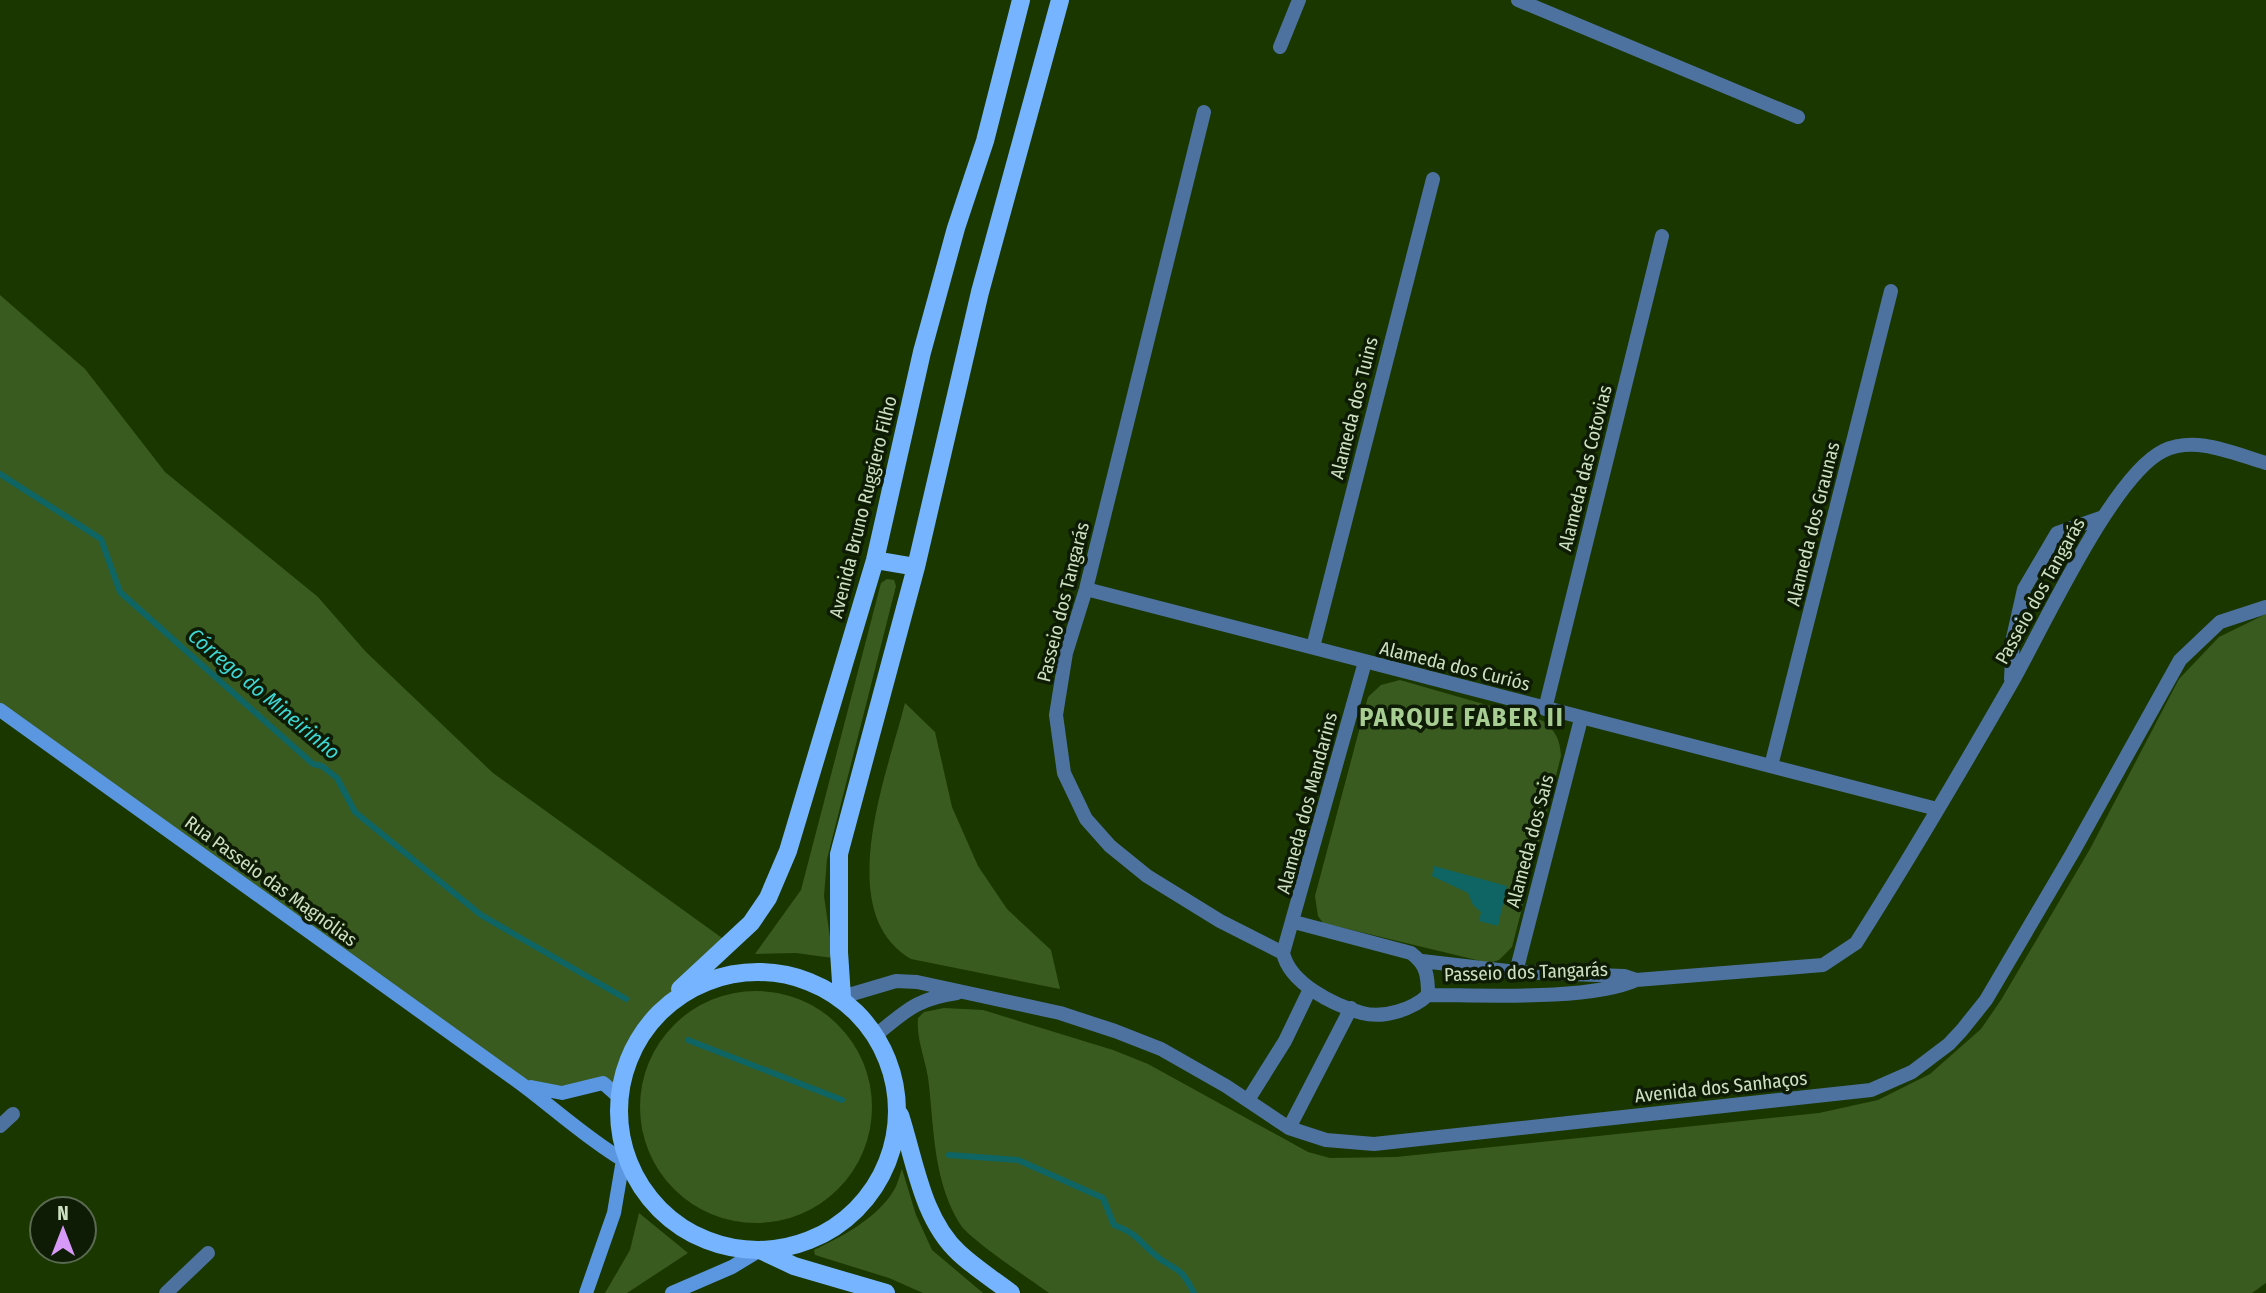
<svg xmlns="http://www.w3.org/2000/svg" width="2266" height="1293" font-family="'Fira Sans Condensed',sans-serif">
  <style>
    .green { fill: #395b20 }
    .water { fill: #0e6564 }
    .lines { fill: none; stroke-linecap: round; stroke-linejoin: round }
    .stream { stroke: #0e6564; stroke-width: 6 }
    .street { stroke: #4d72a0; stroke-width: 14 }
    .secondary { stroke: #5b97e0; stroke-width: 14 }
    .primary { stroke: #77b4ff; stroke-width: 18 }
    .labels { text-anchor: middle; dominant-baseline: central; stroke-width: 7; stroke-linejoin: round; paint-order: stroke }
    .street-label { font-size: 19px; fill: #cde0c2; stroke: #0e1b05 }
    .water-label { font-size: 21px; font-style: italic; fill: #3dd7d5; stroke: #0e1b05 }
    .district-label { font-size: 26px; font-weight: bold; letter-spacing: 2px; fill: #a8cd92; stroke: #0e1b05 }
  </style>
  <rect width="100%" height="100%" fill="#1a3700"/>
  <path class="green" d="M0 295 85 369 165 472 318 597 366 652 493 773 729 943C693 977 648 1013 628 1060 624 1071 622 1085 619 1097L603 1083 534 1088 0 710Z
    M887 579 894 580 896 586 827 859 824 896 833 958 796 953 755 954 801 890 881 583Z
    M2266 614V1283L2252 1293H1049C1031 1280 969 1239 960 1224 934 1182 934 1132 929 1085 927 1062 916 1041 918 1018L924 1012 944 1008 983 1010 1113 1050 1148 1064 1308 1152 1330 1158 1396 1157 1819 1113 1878 1100 1930 1074 1981 1029 2001 1000 2090 849 2179 679 2219 637Z
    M1400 680 1543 721C1556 731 1560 740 1561 756L1512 947 1499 960 1489 963 1323 923 1318 916 1315 896 1368 697 1381 685Z
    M905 703 935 732 952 807 978 866 1007 909 1051 950 1060 989 911 959C831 912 888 772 905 703Z
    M640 1107a116 116 0 1 1 232 0a116 116 0 1 1-232 0Z
    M902 1169 916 1215 932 1250 983 1293H923L889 1278 815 1255 814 1250C841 1237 878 1218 894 1190 898 1184 899 1176 902 1169Z
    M639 1213 688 1253 627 1293H605L630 1250Z"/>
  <path class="water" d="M1434 866 1507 886 1498 926 1479 921 1481 912 1473 905 1468 893 1432 876Z"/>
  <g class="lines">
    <path class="stream" d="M0 474 101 539 120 592 313 764 322 766 337 778 355 812 481 915 626 999
      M688 1040 842 1100
      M949 1155 1018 1160 1103 1198 1114 1225C1136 1233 1138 1240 1154 1254 1175 1273 1178 1261 1194 1293"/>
    <path class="street" d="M1518 0 1798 117
      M1280 47 1299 0
      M1204 112 1086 589 1066 653 1056 715 1064 773 1086 819 1110 846 1147 876 1220 921 1283 953
      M1086 589 1937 809
      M1313 647 1433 179
      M2011 679 2013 638 2024 589 2057 533 2103 517
      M1545 709 1662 236
      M1771 766 1891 291
      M1294 922 1411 953C1427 965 1428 976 1428 995
      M1283 953C1290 984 1334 1005 1362 1013 1384 1019 1413 1009 1428 995 1482 995 1589 1001 1636 980L1823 965 1856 943C1910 858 1961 771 2011 684 2042 630 2112 476 2163 451 2196 435 2234 454 2266 463
      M1283 953 1365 662
      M1422 961 1516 972 1624 976 1636 980
      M1516 972 1581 719
      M842 997 896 981 917 982 1060 1013 1115 1031 1161 1049 1226 1086 1289 1128 1326 1140 1374 1144 1871 1090 1912 1072 1949 1044 1962 1030 1986 1000 2073 852 2180 660 2220 622 2266 607
      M876 1035C907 1010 916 999 957 993
      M1248 1100 1285 1041 1310 989
      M0 1126 13 1114
      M1289 1128 1351 1008
      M166 1293 208 1253"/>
    <path class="secondary" d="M0 710 520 1083C555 1109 586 1138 623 1160L614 1213 586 1293
      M531 1087 562 1093 603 1083 619 1097
      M672 1293 732 1267 760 1250"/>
    <path class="primary" d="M875 560 916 567
      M619 1111a139 139 0 1 1 278 0a139 139 0 1 1-278 0Z
      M680 989 751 923 768 898 788 851 875 560 922 352 956 228 985 141 1021 0
      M842 997 839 952V854L916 567 980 292 1060 0
      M900 1115C915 1161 922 1219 959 1253 975 1268 994 1280 1011 1293
      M760 1250 794 1266 886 1293"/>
  </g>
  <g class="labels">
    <g class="street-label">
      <text transform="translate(1354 408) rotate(-76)">Alameda dos Tuins</text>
      <text transform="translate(1585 468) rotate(-76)">Alameda das Cotovias</text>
      <text transform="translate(863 507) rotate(-76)">Avenida Bruno Ruggiero Filho</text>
      <text transform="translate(1813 524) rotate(-76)">Alameda dos Graunas</text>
      <text transform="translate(2040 591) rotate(-61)">Passeio dos Tangarás</text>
      <text transform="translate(1063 602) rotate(-76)">Passeio dos Tangarás</text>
      <text transform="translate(1455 666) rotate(14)">Alameda dos Curiós</text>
      <text transform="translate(1307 803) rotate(-75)">Alameda dos Mandarins</text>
      <text transform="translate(1530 841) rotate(-75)">Alameda dos Sais</text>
      <text transform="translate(271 881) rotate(36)">Rua Passeio das Magnólias</text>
      <text transform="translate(1526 972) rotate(-2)">Passeio dos Tangarás</text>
      <text transform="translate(1721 1087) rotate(-6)">Avenida dos Sanhaços</text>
    </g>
    <g class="water-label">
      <text transform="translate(264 694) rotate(40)">Córrego do Mineirinho</text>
    </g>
    <g class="district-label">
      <text x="1462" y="717">PARQUE FABER II</text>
    </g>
  </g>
  <g transform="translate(63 1230)"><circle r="33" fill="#0e1b05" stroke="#5a6a51" stroke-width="2"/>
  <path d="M0-5L12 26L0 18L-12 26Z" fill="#d89af8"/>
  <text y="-10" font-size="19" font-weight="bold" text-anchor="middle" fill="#cde0c2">N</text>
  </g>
</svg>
